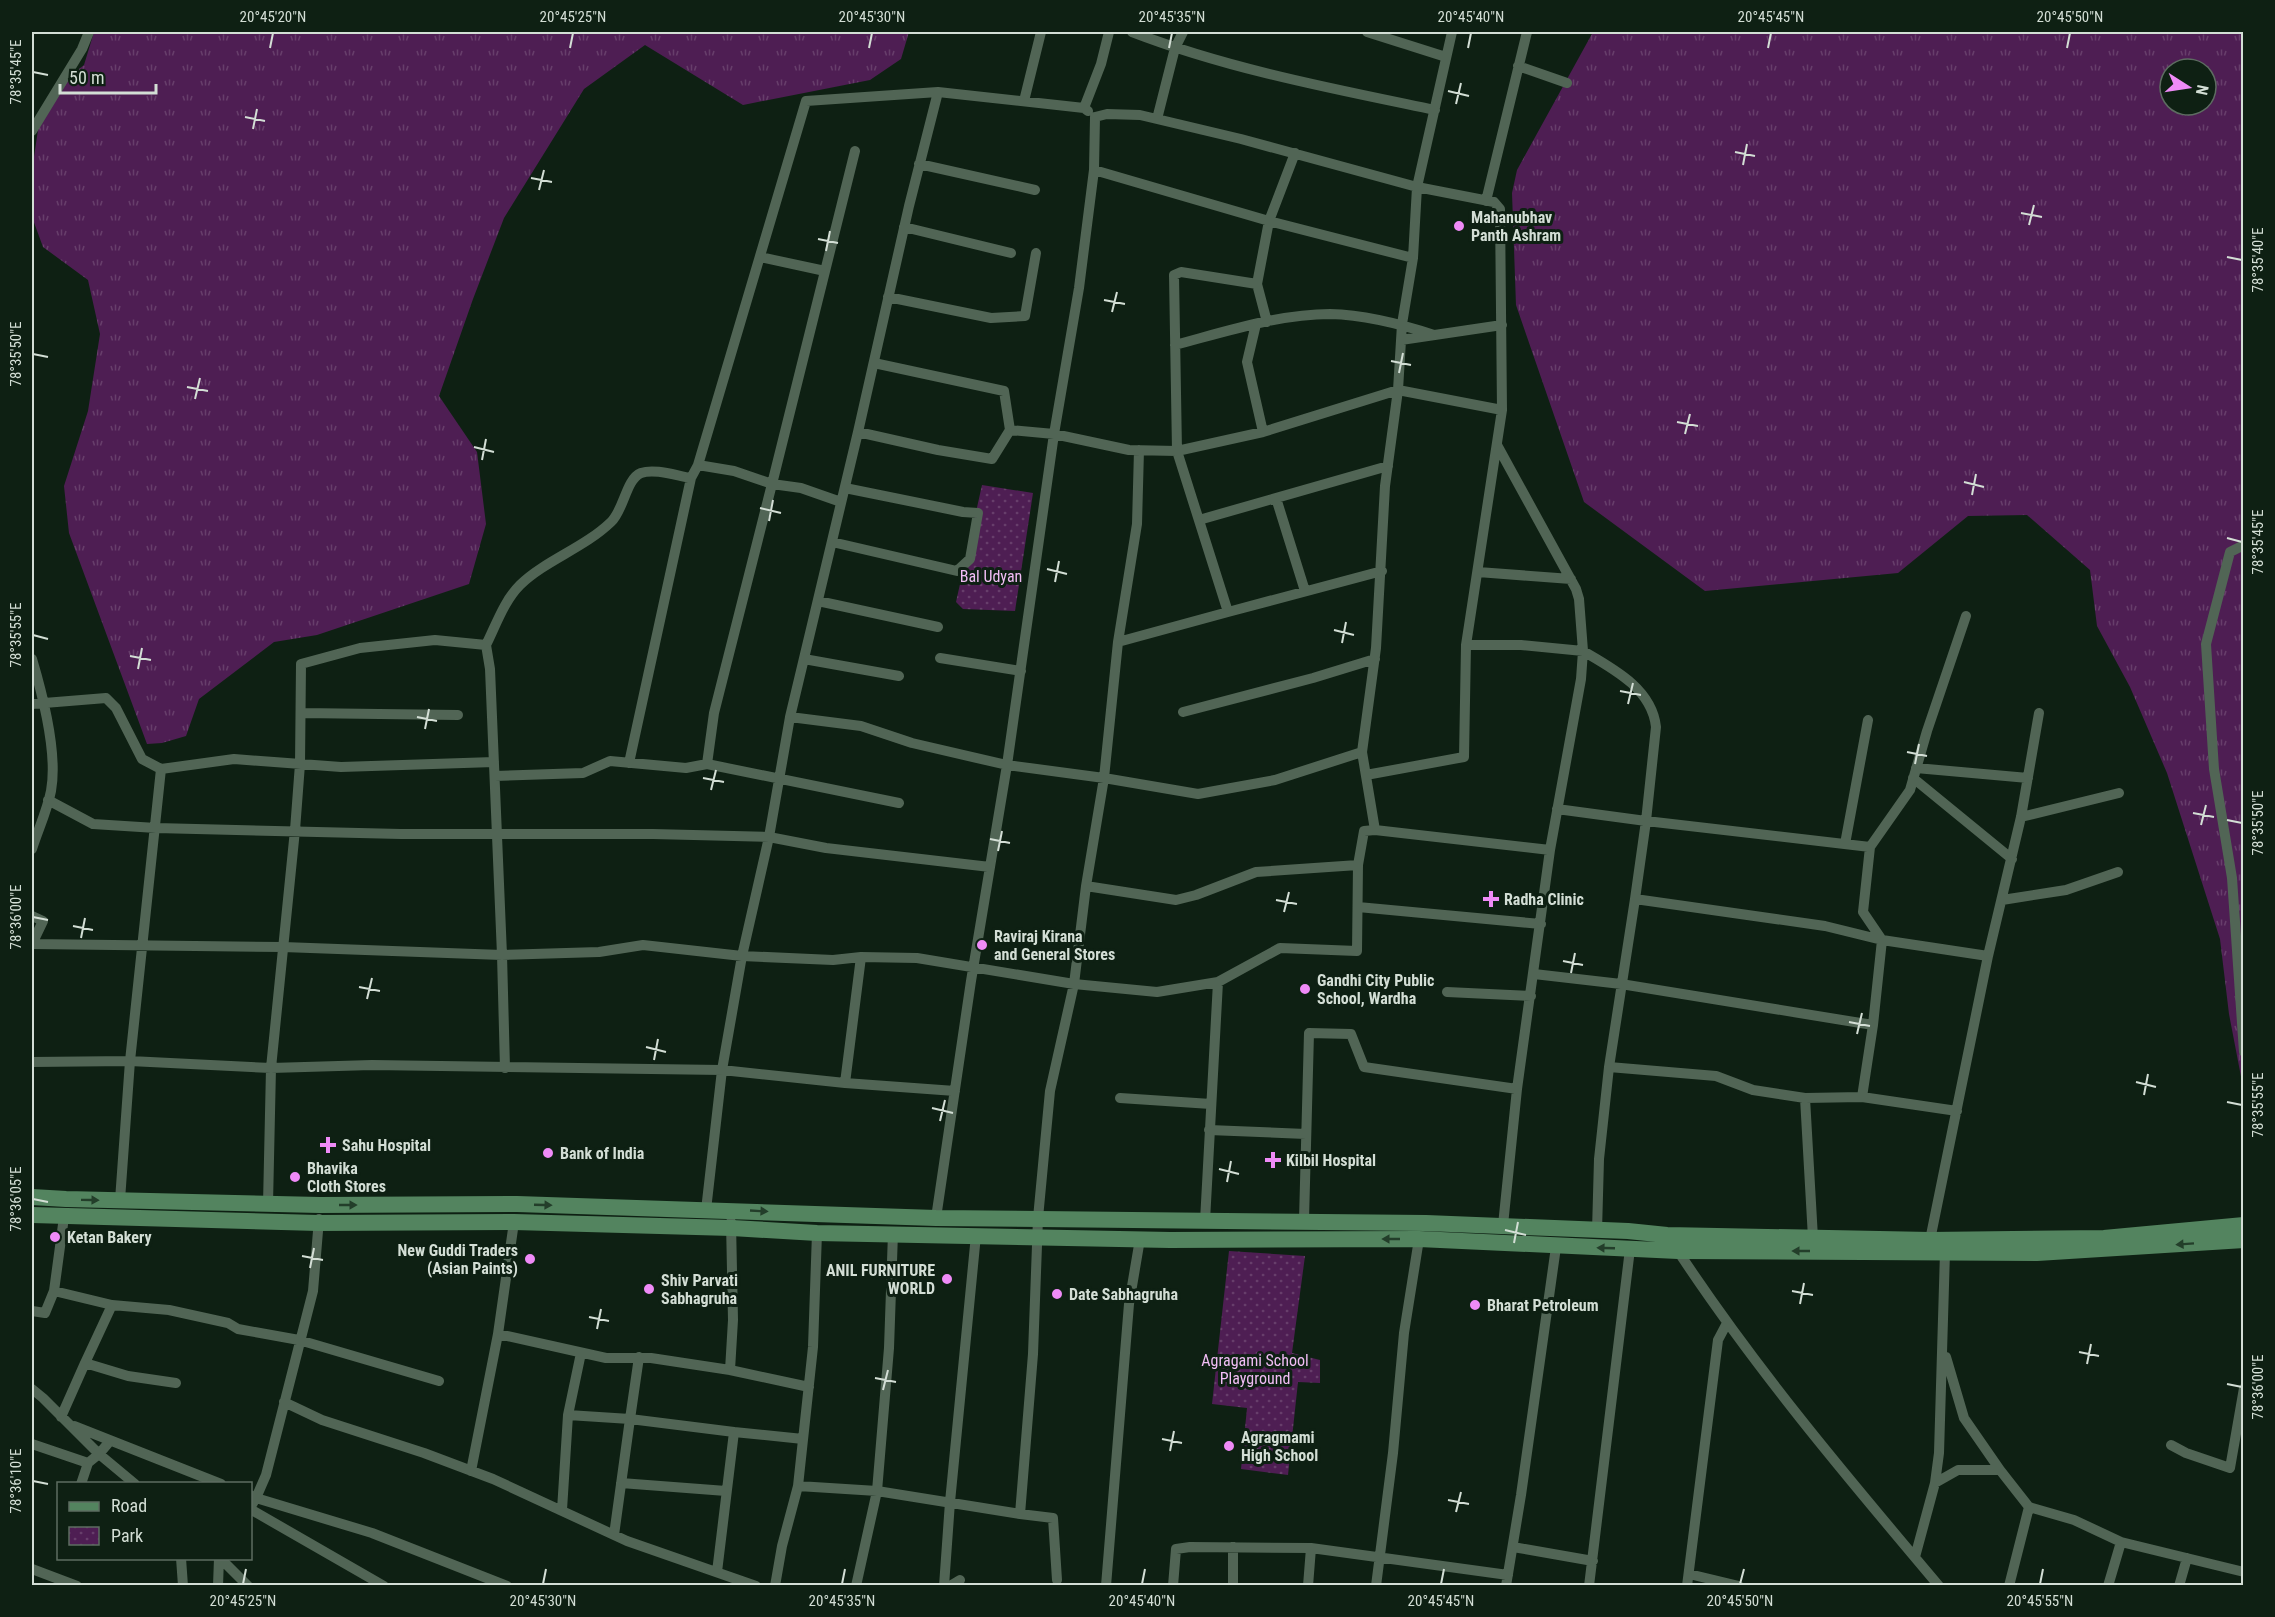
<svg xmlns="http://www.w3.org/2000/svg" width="2275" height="1617" font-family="'Roboto Condensed',sans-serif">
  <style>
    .grass { fill: url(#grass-tufts); fill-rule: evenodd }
    .park { fill: url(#park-dots) }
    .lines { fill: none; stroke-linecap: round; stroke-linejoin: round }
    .street { stroke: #516555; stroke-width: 10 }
    .primary { stroke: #53845f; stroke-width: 16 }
    .oneway { fill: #233e2a }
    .ticks { fill: none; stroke: #d3ded5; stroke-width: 2 }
    .poi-dot { fill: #ef8bf7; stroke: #0e2013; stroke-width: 2 }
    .labels { text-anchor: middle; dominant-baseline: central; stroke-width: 6; stroke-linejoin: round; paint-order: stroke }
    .poi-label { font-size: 16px; font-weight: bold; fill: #d3ded5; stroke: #0e2013; text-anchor: start }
    .park-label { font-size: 16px; fill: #f1bdf5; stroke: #0e2013 }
    .neatline { fill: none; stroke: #d3ded5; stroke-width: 2 }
    .ticks-label { font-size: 15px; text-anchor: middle; fill: #d3ded5 }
  </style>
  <defs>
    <pattern id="grass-tufts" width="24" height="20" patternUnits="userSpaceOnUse" patternTransform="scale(1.5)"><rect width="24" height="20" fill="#4e1e53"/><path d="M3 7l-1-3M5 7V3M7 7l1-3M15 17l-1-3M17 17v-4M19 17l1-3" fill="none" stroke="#673e6b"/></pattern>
    <pattern id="park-dots" width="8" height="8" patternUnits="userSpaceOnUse" patternTransform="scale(1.5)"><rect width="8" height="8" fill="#4e1e53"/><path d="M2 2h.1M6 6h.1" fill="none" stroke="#673e6b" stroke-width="1.8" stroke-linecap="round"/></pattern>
  </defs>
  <rect width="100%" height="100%" fill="#0e2013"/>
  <path class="grass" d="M94 32H909L901 59 870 80 743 105 645 45 584 89 504 218 473 299 439 396 477 452 486 524 469 584 317 635 274 642 199 699 186 736 162 743 147 744 69 533 64 486 88 411 100 334 88 280 43 247 32 217V170L38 130 59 85 84 65Z
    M1593 32H2243V1087L2229 1014 2220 939 2167 773 2130 687 2097 626 2090 570 2027 515 1968 516 1898 573 1705 591 1584 502 1516 305 1512 193 1517 170ZM2170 69H2206V105H2170Z"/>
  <path class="park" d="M982 485 1033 493 1015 611 963 609 956 602Z
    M1229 1251 1305 1256 1292 1353 1320 1360V1383L1298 1382 1288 1475 1241 1469 1247 1408 1212 1404Z"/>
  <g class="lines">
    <path class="street" d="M1132 32C1228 69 1334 89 1435 110
      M1367 32 1446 57
      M1518 66 1567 83
      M1024 101 1041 32
      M1088 111 1084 108 1101 64 1109 32
      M1095 117 1107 114 1140 115 1241 139 1417 187 1494 202 1500 209 1502 410
      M1095 117 1094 170 1269 221 1413 258
      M1157 119 1175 48 1183 32
      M32 131 82 49 89 32
      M919 164 1035 190
      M1486 201 1527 32
      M904 227 1011 253
      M760 257 825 271
      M888 297 991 318 1025 316 1036 253
      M1267 322 1257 284 1269 221 1295 153
      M1256 324 1247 362 1263 432
      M1401 340 1502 325
      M1175 345C1224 332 1279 314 1330 314 1365 315 1401 324 1434 335
      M1010 430 1054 434 1129 450 1177 451 1174 275 1181 272 1257 284
      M858 432 938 450 992 459 1010 430 1004 391 874 363
      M1497 445 1576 589 1579 599 1583 651C1614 669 1652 689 1656 727L1646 821 1557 809
      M698 465 806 101 938 92 1084 108
      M1276 498 1305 591
      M1199 520 1388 466
      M832 542 957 571 970 559 978 513 963 512 845 488
      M2244 545 2230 552 2206 644 2214 769 2232 878 2244 1052
      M1478 572 1571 579
      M818 601 938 627
      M1228 612 1382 571
      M1118 642 1137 524 1139 450
      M486 645C496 625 504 601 520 585 546 560 584 548 611 522 624 510 626 479 641 473 655 468 677 476 691 478
      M1466 645H1521L1583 651 1581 679 1550 850 1517 1089 1503 1225
      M940 658 1021 671
      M32 659C43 696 58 753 51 791 47 811 38 830 32 849
      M804 659 899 676
      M32 704 106 698 116 708 142 759 161 769 234 759 341 767 494 762
      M1183 712 1313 678 1375 659
      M301 713 458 715
      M790 717 861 726 912 743 1007 765 1104 778 1198 794 1275 780 1362 752
      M629 763 691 478 698 465 734 471 772 484 855 151
      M707 764 714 713 772 484 801 488 841 502
      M1916 768 2028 778
      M495 776 583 773 610 761 686 768 707 764 899 803
      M1913 778 2012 859
      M48 800 93 824 156 828 401 834H653L769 837 826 848 990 867
      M2021 817 2119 793
      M1375 830 1550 850
      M1845 844 1868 720
      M1870 847 1910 790 1927 731 1966 616
      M1086 886 1176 900 1196 895 1256 872 1358 865
      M1635 899 1646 821 1870 847 1863 912 1882 940
      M2002 900 2066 890 2118 872
      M1358 907 1541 924
      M32 916 43 921 32 944 283 947 502 955 599 952 643 945 742 956 833 960 861 957
      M1534 974 1621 984 1873 1025
      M1447 992 1531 996
      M32 1062 130 1061 271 1068 372 1065 722 1070 845 1083 955 1091
      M1609 1067 1635 899 1825 926 1882 940
      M845 1083 861 957 917 958 1074 984 1157 992 1218 982 1280 948 1357 951 1358 865 1364 831 1375 830 1362 752 1376 648 1385 486 1398 390 1502 410 1466 645 1464 757 1366 775
      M1862 1097 1957 1111
      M1120 1098 1211 1104
      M1209 1130 1306 1134
      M120 1200 130 1061 161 769
      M268 1204 271 1068 295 830 300 764 301 664 360 648 435 640 486 645 490 669 502 955 505 1068
      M706 1210 722 1070 742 956 769 837 790 717 858 432 909 206 938 92
      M936 1218 971 981 1007 765 1054 434 1079 288 1094 170
      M1304 1220 1309 1033 1351 1034 1364 1067 1517 1089
      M1205 1221 1218 982
      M731 1222 733 1320 730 1370 809 1387
      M1597 1231 1599 1159 1609 1067 1716 1076 1753 1090 1805 1098
      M817 1233 813 1347 798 1486 877 1491 1020 1514 1033 1354 1038 1218 1050 1091 1074 984 1086 886 1104 778 1118 642 1228 612 1177 451 1263 432 1398 390 1402 324 1413 258 1417 187 1452 32
      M1813 1238 1805 1098 1862 1097 1873 1025 1882 940 1988 956
      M1930 1240 1988 956 2021 817 2039 713
      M1676 1248C1754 1367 1847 1477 1939 1586
      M54 1291 112 1305 169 1310 228 1323 238 1329 299 1340 439 1381
      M32 1311 45 1313 54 1291 64 1217
      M498 1334 606 1358H651L730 1370
      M1946 1357 1964 1418 2000 1470 2029 1507
      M85 1363 112 1305
      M32 1389 43 1398 99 1454 88 1463 32 1444
      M284 1402 322 1420 424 1453 493 1479 627 1541 756 1586
      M568 1415 581 1353
      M61 1417 85 1363 128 1376 176 1383
      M74 1426 221 1484
      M734 1432 803 1439
      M110 1441 99 1454 135 1484
      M2171 1445 2186 1453 2230 1468 2244 1388
      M471 1471 498 1334 514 1222
      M621 1483 726 1491
      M1935 1483 1958 1470H2000
      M81 1484 88 1463
      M250 1495 256 1498 266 1475 313 1291 319 1219
      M250 1508 256 1498 372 1533 507 1586
      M250 1509 384 1586
      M562 1510 568 1415 630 1419 639 1357
      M1020 1514 1053 1518 1057 1580
      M614 1535 630 1419 734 1432 717 1572
      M1233 1547V1586
      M1513 1547 1593 1561
      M1915 1557 1935 1483 1939 1453 1945 1252
      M181 1558 183 1586
      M220 1558 248 1586
      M32 1569 77 1586
      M1689 1574 1739 1586
      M218 1586 219 1558
      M775 1586 782 1546 798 1486
      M856 1586 877 1491 889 1348 893 1233
      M944 1586 950 1502 976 1235
      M950 1586 960 1580
      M1106 1586 1129 1304 1140 1239
      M1173 1586 1176 1549 1190 1547 1311 1548 1508 1575
      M1308 1586 1311 1548
      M1376 1586 1393 1453 1404 1333 1419 1239
      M1506 1586 1521 1495 1556 1247
      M1589 1586 1630 1249
      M1687 1586 1718 1340 1727 1323
      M2009 1586 2029 1507 2074 1520 2121 1542
      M2108 1586 2121 1542 2244 1572
      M2179 1586 2187 1558"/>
    <path class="primary" d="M32 1197 66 1199 320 1205 517 1204 936 1218 1426 1223 1628 1231 1667 1235 1930 1240 2104 1238 2244 1225
      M32 1215 318 1223 514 1222 732 1228 817 1233 1170 1240 1419 1239 1678 1251 2037 1253 2244 1240"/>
  </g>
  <defs><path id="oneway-solid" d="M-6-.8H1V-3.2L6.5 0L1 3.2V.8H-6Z" transform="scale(1.5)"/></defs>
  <g class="oneway">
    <use href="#oneway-solid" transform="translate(90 1200) rotate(1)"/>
    <use href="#oneway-solid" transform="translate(348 1205)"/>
    <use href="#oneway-solid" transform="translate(543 1205) rotate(2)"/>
    <use href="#oneway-solid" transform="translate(759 1211) rotate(3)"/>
    <use href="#oneway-solid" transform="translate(1391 1239) rotate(180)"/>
    <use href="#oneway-solid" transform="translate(2185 1244) rotate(176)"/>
    <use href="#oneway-solid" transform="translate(1606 1248) rotate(-178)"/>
    <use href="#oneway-solid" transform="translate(1801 1251) rotate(-180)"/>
  </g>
  <path class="ticks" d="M270 48 273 33M570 48 573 33M869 48 872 33M1169 48 1172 33M1468 48 1471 33M1768 48 1771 33M2067 48 2070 33M33 72 48 75M1448 91 1469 96M1456 104 1461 83M245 117 265 121M253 129 257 109M1735 152 1755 156M1743 165 1747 144M531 178 552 182M539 190 544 170M2021 213 2042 217M2029 225 2034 205M818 239 838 243M826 251 830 231M2227 257 2242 260M1104 300 1125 304M1112 312 1117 292M33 354 48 357M1391 361 1411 365M1399 373 1403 353M187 387 208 391M195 399 200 378M1677 422 1698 426M1685 434 1690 414M474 447 494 452M482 460 486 439M1964 482 1984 487M1972 495 1976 474M760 508 781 513M769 521 773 500M2227 538 2242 542M1047 569 1067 574M1055 582 1059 561M1334 630 1354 635M33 635 48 639M1342 643 1346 622M130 656 151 660M138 669 142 648M1620 691 1641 695M1628 704 1633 683M417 717 437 721M425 729 429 709M1907 752 1927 756M1915 764 1919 744M703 778 724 782M711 790 716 770M2193 813 2214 817M2227 820 2242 823M2201 825 2206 805M990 839 1010 843M998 851 1002 831M1276 900 1297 904M1284 912 1289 892M33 917 48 920M73 926 93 930M81 938 85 918M1563 961 1583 965M1571 973 1575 953M359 987 380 991M367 999 372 978M1849 1022 1870 1026M1857 1034 1862 1013M646 1047 666 1052M654 1060 658 1039M2136 1082 2156 1087M2144 1095 2148 1074M2227 1102 2242 1105M932 1108 953 1113M940 1121 945 1100M1219 1169 1239 1174M1227 1182 1231 1161M33 1199 48 1202M1505 1230 1526 1235M1514 1243 1518 1222M302 1256 323 1260M310 1268 314 1248M1792 1291 1813 1295M1800 1304 1804 1283M589 1317 609 1321M597 1329 601 1309M2079 1352 2099 1356M2087 1364 2091 1344M875 1378 896 1382M2227 1384 2242 1387M883 1390 888 1370M1162 1439 1182 1443M1170 1451 1174 1431M33 1481 48 1484M1448 1500 1469 1504M1456 1512 1461 1492M243 1584 246 1569M543 1584 546 1569M842 1584 845 1569M1142 1584 1145 1569M1441 1584 1444 1569M1740 1584 1744 1569M2040 1584 2043 1569"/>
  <g class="poi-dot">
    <circle cx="1459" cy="226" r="6"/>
    <path d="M1488 890h6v6h6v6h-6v6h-6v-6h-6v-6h6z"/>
    <circle cx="982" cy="945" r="6"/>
    <circle cx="1305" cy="989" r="6"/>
    <path d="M325 1136h6v6h6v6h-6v6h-6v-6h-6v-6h6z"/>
    <circle cx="548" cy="1153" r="6"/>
    <path d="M1270 1151h6v6h6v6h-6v6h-6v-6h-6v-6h6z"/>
    <circle cx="295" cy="1177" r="6"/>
    <circle cx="55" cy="1237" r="6"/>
    <circle cx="530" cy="1259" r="6"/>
    <circle cx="947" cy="1279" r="6"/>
    <circle cx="649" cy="1289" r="6"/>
    <circle cx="1057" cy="1294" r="6"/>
    <circle cx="1475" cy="1305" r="6"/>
    <circle cx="1229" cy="1446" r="6"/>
  </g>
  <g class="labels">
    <g class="poi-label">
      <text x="1471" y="217">Mahanubhav<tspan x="1471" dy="18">Panth Ashram</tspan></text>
      <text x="1504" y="899">Radha Clinic</text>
      <text x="994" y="936">Raviraj Kirana<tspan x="994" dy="18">and General Stores</tspan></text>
      <text x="1317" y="980">Gandhi City Public<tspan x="1317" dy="18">School, Wardha</tspan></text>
      <text x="342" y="1145">Sahu Hospital</text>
      <text x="560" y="1153">Bank of India</text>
      <text x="1286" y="1160">Kilbil Hospital</text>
      <text x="307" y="1168">Bhavika<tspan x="307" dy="18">Cloth Stores</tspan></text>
      <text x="67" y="1237">Ketan Bakery</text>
      <text x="518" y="1250" text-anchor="end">New Guddi Traders<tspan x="518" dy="18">(Asian Paints)</tspan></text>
      <text x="935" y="1270" text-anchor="end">ANIL FURNITURE<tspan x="935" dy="18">WORLD</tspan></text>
      <text x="661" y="1280">Shiv Parvati<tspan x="661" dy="18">Sabhagruha</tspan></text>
      <text x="1069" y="1294">Date Sabhagruha</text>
      <text x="1487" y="1305">Bharat Petroleum</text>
      <text x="1241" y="1437">Agragmami<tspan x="1241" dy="18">High School</tspan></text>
    </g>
    <g class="park-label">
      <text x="991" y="576">Bal Udyan</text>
      <text x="1255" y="1360">Agragami School<tspan x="1255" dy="18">Playground</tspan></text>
    </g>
  </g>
  <rect width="2275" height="1617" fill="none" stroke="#0e2013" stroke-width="66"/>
  <rect x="57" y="1482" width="195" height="78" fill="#0e2013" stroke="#5d6c61" stroke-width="1.5"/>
  <rect x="69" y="1502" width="30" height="9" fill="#53845f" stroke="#5d6c61" stroke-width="1.5"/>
  <text x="111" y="1512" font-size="18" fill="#d3ded5">Road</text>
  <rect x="69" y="1527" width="30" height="18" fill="url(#park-dots)" stroke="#5d6c61" stroke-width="1.5"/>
  <text x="111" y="1542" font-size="18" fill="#d3ded5">Park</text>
  <g transform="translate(2188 87) rotate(102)"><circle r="28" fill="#0e2013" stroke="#5d6c61" stroke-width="1.5"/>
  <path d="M0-4.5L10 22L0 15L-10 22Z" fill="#ef8bf7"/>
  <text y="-9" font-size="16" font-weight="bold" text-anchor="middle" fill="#d3ded5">N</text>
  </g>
  <path d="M60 84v9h96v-9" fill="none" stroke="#d3ded5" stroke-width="3"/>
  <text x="69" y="84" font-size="18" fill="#d3ded5" stroke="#0e2013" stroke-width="4.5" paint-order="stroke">50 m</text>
  <rect x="33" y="33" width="2209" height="1551" class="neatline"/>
  <g class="ticks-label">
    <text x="273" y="22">20°45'20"N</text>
    <text x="573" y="22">20°45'25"N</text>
    <text x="872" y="22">20°45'30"N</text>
    <text x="1172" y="22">20°45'35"N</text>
    <text x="1471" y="22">20°45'40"N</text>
    <text x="1771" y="22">20°45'45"N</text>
    <text x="2070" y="22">20°45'50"N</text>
    <text transform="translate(16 72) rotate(-90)" y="5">78°35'45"E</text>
    <text transform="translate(2258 260) rotate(-90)" y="5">78°35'40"E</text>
    <text transform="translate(16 354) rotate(-90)" y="5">78°35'50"E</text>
    <text transform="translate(2258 542) rotate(-90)" y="5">78°35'45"E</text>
    <text transform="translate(16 635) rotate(-90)" y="5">78°35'55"E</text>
    <text transform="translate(2258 823) rotate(-90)" y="5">78°35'50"E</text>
    <text transform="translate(16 917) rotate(-90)" y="5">78°36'00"E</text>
    <text transform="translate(2258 1105) rotate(-90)" y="5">78°35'55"E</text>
    <text transform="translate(16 1199) rotate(-90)" y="5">78°36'05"E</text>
    <text transform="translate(2258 1387) rotate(-90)" y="5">78°36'00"E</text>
    <text transform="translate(16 1481) rotate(-90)" y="5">78°36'10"E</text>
    <text x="243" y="1606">20°45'25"N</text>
    <text x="543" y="1606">20°45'30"N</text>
    <text x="842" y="1606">20°45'35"N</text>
    <text x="1142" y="1606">20°45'40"N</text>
    <text x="1441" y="1606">20°45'45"N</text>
    <text x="1740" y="1606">20°45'50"N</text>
    <text x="2040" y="1606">20°45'55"N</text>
  </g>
</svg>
